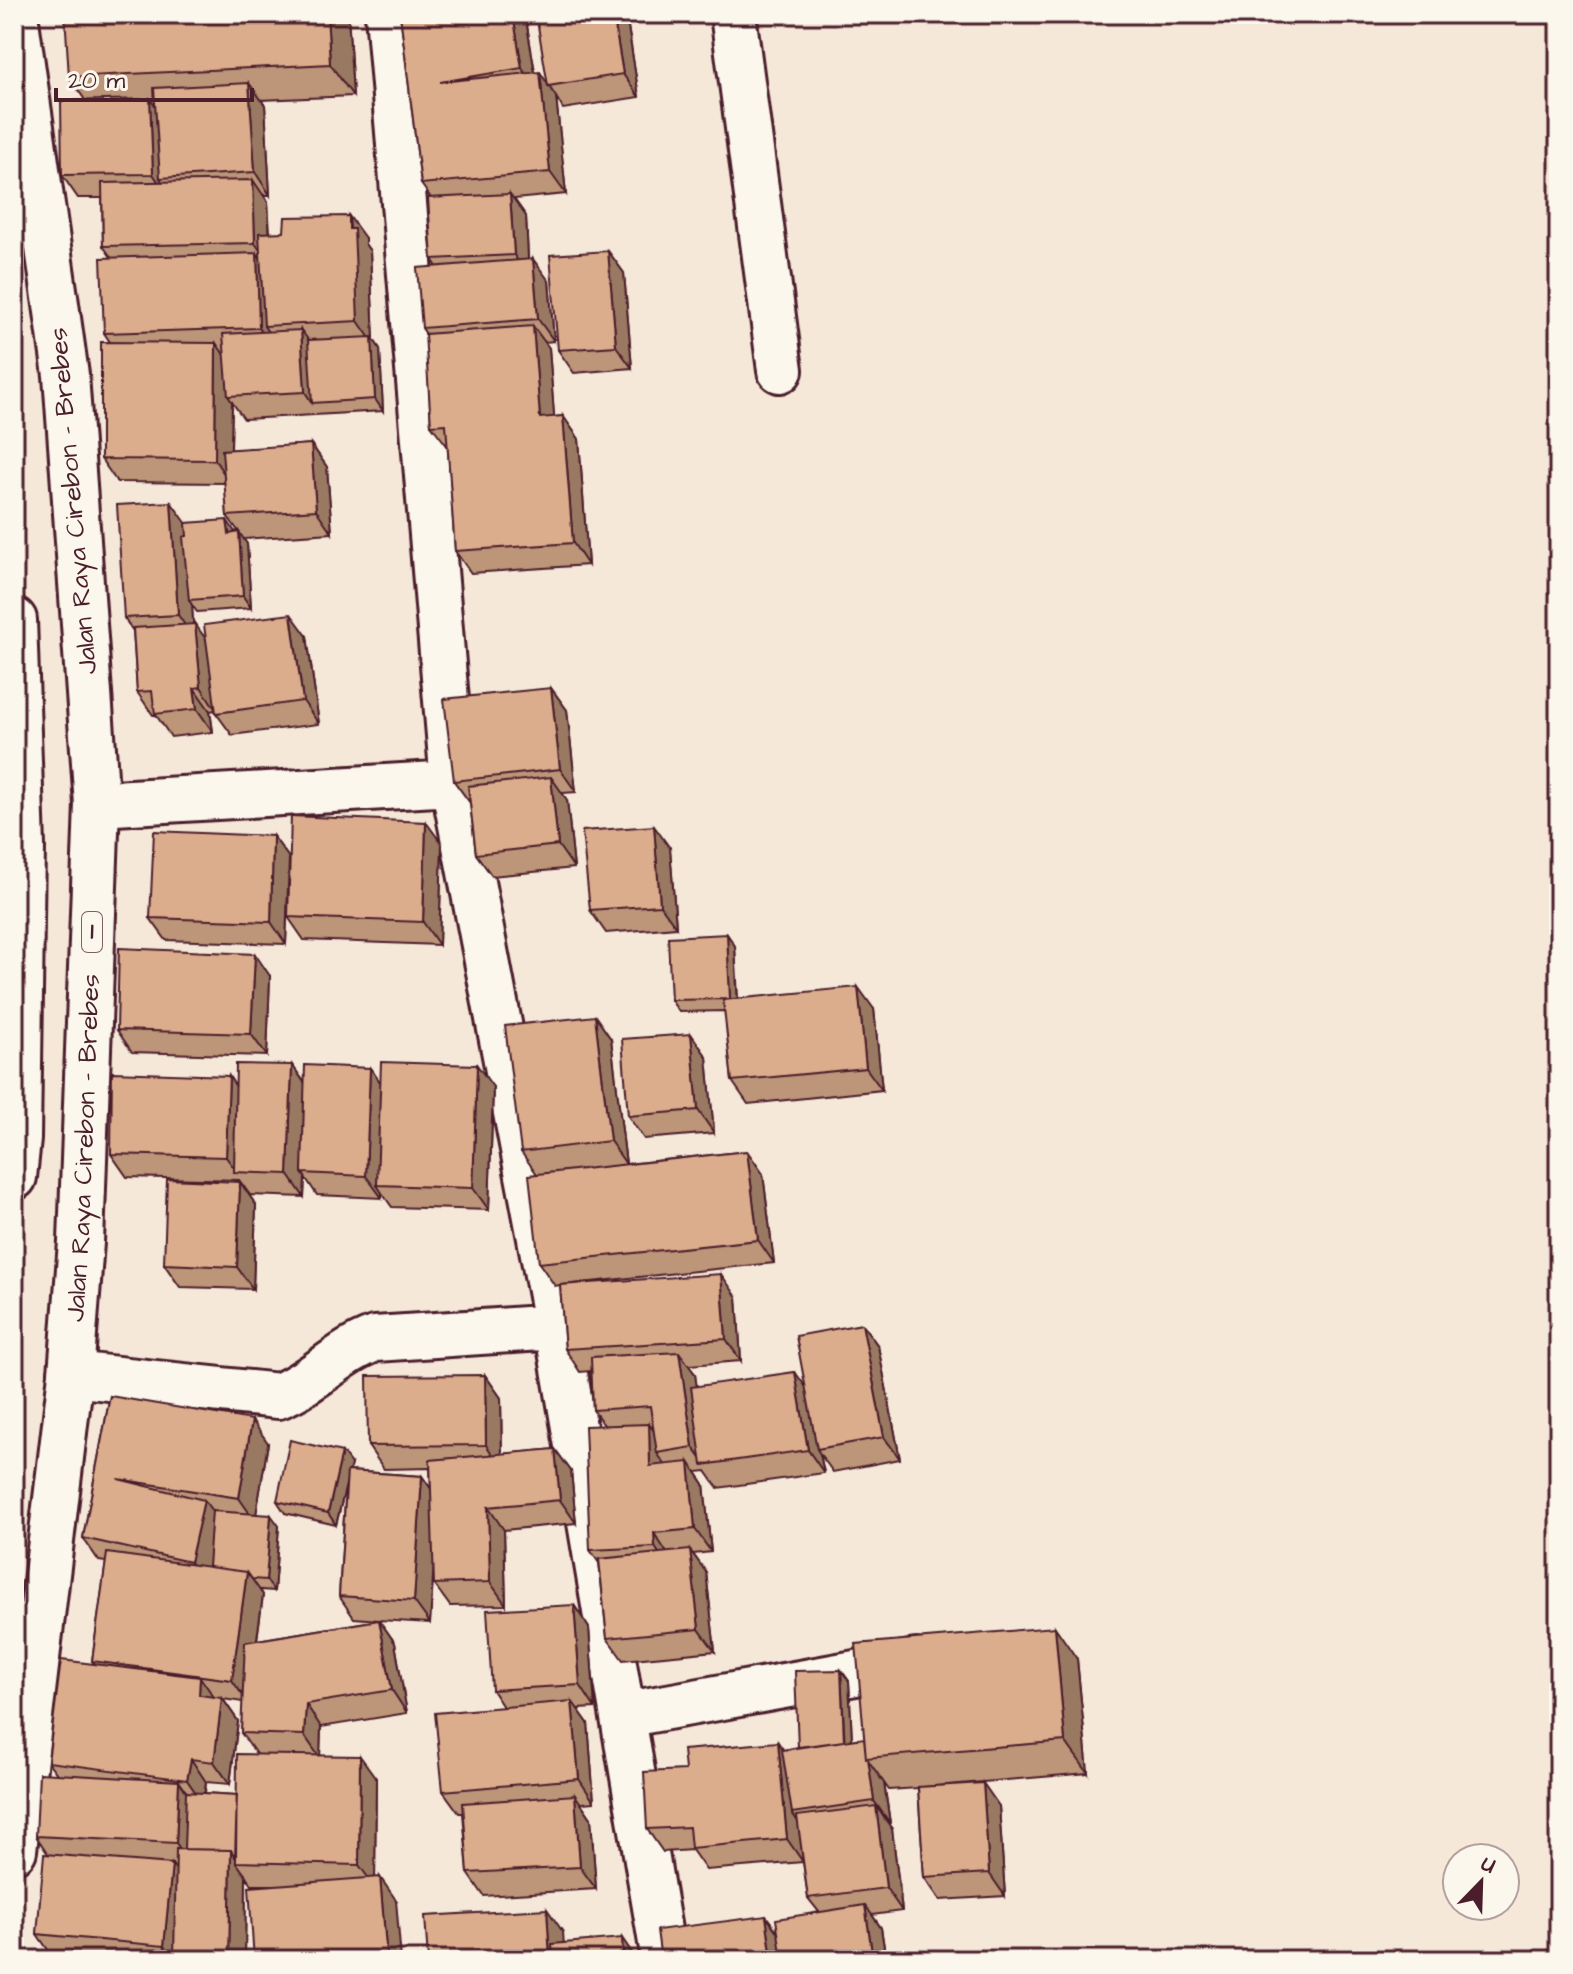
<svg xmlns="http://www.w3.org/2000/svg" width="1573" height="1974" font-family="'Architects Daughter',sans-serif">
  <style>
    .lines { fill: none; stroke-linecap: round; stroke-linejoin: round }
    .street-casing { stroke: #4a1f2b; stroke-width: 50 }
    .highway-casing { stroke: #4a1f2b; stroke-width: 50 }
    .street { stroke: #fbf7ec; stroke-width: 44 }
    .highway { stroke: #fbf7ec; stroke-width: 44 }
    .wall { fill: #bd9579; stroke: #4a1f2b; stroke-width: 2; fill-rule: evenodd }
    .shaded-wall { fill: #9a7963; stroke: #4a1f2b; stroke-width: 2 }
    .building { fill: #dcad8d; stroke: #4a1f2b; stroke-width: 2 }
    .labels { text-anchor: middle; dominant-baseline: central; stroke-width: 6; stroke-linejoin: round; paint-order: stroke }
    .shield { fill: #fbf7ec; stroke: #7f6065; stroke-width: 2 }
    .shield-label { font-size: 24px; font-weight: bold; fill: #4a1f2b }
    .street-label { font-size: 26px; fill: #4a1f2b; stroke: #fbf7ec }
  </style>
  <rect width="100%" height="100%" fill="#f5e8d9"/>
  <filter id="ink" filterUnits="userSpaceOnUse"><feTurbulence type="fractalNoise" baseFrequency=".0125" numOctaves="2"/><feDisplacementMap in="SourceGraphic" scale="16" xChannelSelector="R" yChannelSelector="G"/><feConvolveMatrix kernelMatrix="1 2 1 2 8 2 1 2 1" color-interpolation-filters="sRGB"/></filter>
  <g filter="url(#ink)">
    <g class="lines">
      <g class="street-casing">
        <path id="street" d="M388 14 453 783 557 1327
          M733 14 780 370
          M97 804 453 783
          M71 1374 278 1396C314 1382 339 1352 375 1339L557 1327 664 1960
          M623 1715 916 1662"/>
      </g>
      <g class="highway-casing">
        <g id="highway">
          <path d="M14 620 22 846 18 1139 14 1177"/>
          <path id="s1" d="M14 1850 71 1374 81 1242 97 804 66 375 15 14"/>
        </g>
      </g>
      <use href="#street" class="street"/>
      <use href="#highway" class="highway"/>
    </g>
    <path class="wall" d="M348 14 353 96 261 100 265 105 270 195H264L268 202 270 233 365 238V244L370 251 374 340 380 349 383 411 244 419 232 402 231 450 311 444 327 467 332 533 243 539 247 544 251 608 197 612 192 605 193 624 206 639 307 636 319 724 232 735 216 713 215 710 210 711 213 732 171 737 156 715H153L137 692 133 631 124 618 186 523 239 532 227 516 225 483 117 482 101 459 110 342 104 333 111 257 103 246 102 198H78L62 175 85 100 69 77Z
      M400 14H522L526 20 535 72 547 83 626 14 639 97 563 109 556 97 566 194 514 199 526 216 528 259 549 281 554 341 544 342 549 348 554 417 563 416 579 439 588 565 471 573 455 551 448 447 431 425 426 334 422 328 437 267 432 259 431 198 421 184Z
      M608 251 624 273 632 368 574 373 558 350Z
      M551 688 567 710 576 792 562 793 567 800 574 868 492 876 476 854 470 803 454 781Z
      M273 836 289 858 286 944 166 940 150 918Z
      M442 844 439 945 304 940 288 917Z
      M670 848 676 927 606 933 590 910Z
      M727 934 735 946 738 998 874 1009 882 1090 748 1104 732 1081 725 1011 679 1012 671 1000Z
      M270 976 267 1056 132 1052 117 1030Z
      M595 1016 611 1039 626 1164 747 1151 763 1174 774 1263 562 1285 737 1297 741 1361 688 1365 695 1374 696 1387H806L862 1324 878 1346 900 1459 833 1472 820 1454 824 1473 718 1488 706 1471 696 1472 704 1484 711 1552 693 1554 706 1572 715 1651 623 1660 607 1638 599 1563 590 1550 604 1425 593 1410 591 1371 580 1372 565 1349 560 1285 555 1286 539 1263 537 1174 521 1152Z
      M691 1034 707 1057 714 1133 644 1139 628 1116Z
      M292 1065 305 1083 370 1068 380 1082 493 1087 489 1210 392 1207 382 1193V1198L317 1195 305 1177 304 1197 250 1195 239 1180 127 1177 111 1154 236 1086Z
      M240 1182 256 1205 253 1289 180 1287 164 1264Z
      M485 1375 501 1398 502 1454 555 1449 571 1471 576 1523 504 1530 506 1605 450 1606 434 1584V1565L430 1623 379 1620 395 1643 407 1713 321 1727 320 1755 376 1778 375 1878 396 1900 278 1885H252L246 1876 245 1960H89L53 1957 37 1934 48 1854 36 1836 57 1774 48 1762 95 1664 92 1661 106 1562 99 1561 83 1538 110 1396 268 1443 256 1514 279 1526 274 1591 260 1590 263 1595 257 1640 379 1620 354 1618 339 1596 346 1484 336 1525 285 1513 277 1501 351 1464 349 1471 422 1476 431 1489 430 1468 384 1469 368 1446ZM223 1699 243 1702 241 1733 256 1754 237 1795 205 1793 206 1782 230 1784 238 1721Z
      M574 1605 589 1628 595 1708 578 1709 588 1723 594 1802 581 1803 591 1818 596 1889 484 1896 468 1873 463 1813H459L443 1791 503 1707 492 1690Z
      M1077 1659 1088 1773 924 1787 999 1806 1005 1896 940 1900 924 1877 918 1788 889 1790 884 1783 890 1823 888 1824 892 1829 902 1911 872 1915 881 1928 886 1960H661L766 1916 778 1932 819 1912 808 1898 803 1862 706 1870 692 1850 663 1852 647 1829 685 1770 798 1747 841 1670 849 1681 852 1740 865 1738Z"/>
    <path class="shaded-wall" d="M327 14H348L353 96 330 64Z
      M513 14H522L526 20 538 91 522 68Z
      M613 14H626L639 97 623 74Z
      M540 72 556 97 566 194 550 172Z
      M249 83 265 105 270 195 255 172Z
      M150 99 166 121 160 178 168 190V196L153 174Z
      M253 180 268 202 271 266 255 243Z
      M510 194 526 216 529 278 514 255Z
      M349 216 365 238V244L370 251 374 340 380 349 383 411 375 399 372 341 358 321Z
      M608 251 624 273 632 368 616 346Z
      M257 253 272 276 264 326 274 341 275 351 259 328Z
      M533 259 549 281 554 341 538 319Z
      M533 326 549 348 556 441 540 418Z
      M301 330 317 352 312 403 305 392Z
      M216 343 232 366 228 396 232 402 230 483 215 460Z
      M563 416 579 439 588 565 573 543Z
      M311 444 327 467 332 533 316 510Z
      M171 502 187 524 189 600 192 605 194 638 178 615Z
      M227 520 235 532 237 546 229 534Z
      M239 532 247 544 251 608 243 596Z
      M291 614 307 636 319 724 303 701Z
      M195 624 211 646 216 710 201 687Z
      M194 688 210 711 213 732 197 709Z
      M551 688 567 710 576 792 560 769Z
      M551 777 567 800 574 868 558 845Z
      M426 822 442 844 439 945 423 922Z
      M654 826 670 848 676 927 660 905Z
      M273 836 289 858 286 944 271 922Z
      M727 934 735 946 738 1010 730 999Z
      M255 954 270 976 267 1056 251 1034Z
      M858 987 874 1009 882 1090 866 1068Z
      M595 1016 611 1039 626 1164 610 1141Z
      M691 1034 707 1057 714 1133 698 1110Z
      M292 1065 308 1088 302 1173 305 1177 304 1197 288 1174Z
      M477 1065 493 1087 489 1210 473 1188Z
      M370 1068 386 1090 377 1185 382 1193V1198L366 1176Z
      M229 1076 244 1099 237 1172 226 1157Z
      M747 1151 763 1174 774 1263 758 1240Z
      M240 1182 256 1205 253 1289 237 1267Z
      M721 1274 737 1297 741 1361 726 1339Z
      M862 1324 878 1346 900 1459 884 1437Z
      M679 1352 695 1374 708 1464 706 1465 693 1447Z
      M795 1372 811 1394 817 1449 820 1454 824 1473 808 1450Z
      M485 1375 501 1398 502 1468 486 1445Z
      M252 1420 268 1443 255 1521 239 1498Z
      M649 1424 665 1447 657 1453 666 1466H650Z
      M555 1449 571 1471 576 1523 560 1500Z
      M342 1452 351 1464 336 1525 328 1513Z
      M689 1462 704 1484 711 1552 695 1529Z
      M422 1476 438 1499 430 1623 414 1601Z
      M204 1500 220 1522 206 1585 190 1562Z
      M488 1507 504 1530 506 1605 490 1582Z
      M271 1515 279 1526 274 1591 266 1580Z
      M654 1533 669 1556 670 1570 655 1547Z
      M690 1550 706 1572 715 1651 699 1629Z
      M247 1572 263 1595 248 1703 232 1680Z
      M574 1605 589 1628 595 1708 580 1685Z
      M379 1620 395 1643 407 1713 392 1690Z
      M1055 1627 1077 1659 1088 1773 1065 1741Z
      M841 1670 849 1681 853 1761 845 1749Z
      M200 1677 216 1700 199 1695Z
      M222 1698 238 1721 230 1784 214 1762Z
      M572 1701 588 1723 594 1802 579 1779Z
      M306 1704 321 1727 320 1758 304 1735Z
      M778 1742 794 1765 792 1813 799 1823 803 1862 787 1839Z
      M360 1756 376 1778 375 1887 359 1865Z
      M191 1759 206 1782 203 1803 187 1780Z
      M868 1760 884 1783 890 1823 874 1801Z
      M179 1781 195 1804 192 1866 176 1843Z
      M983 1783 999 1806 1005 1896 989 1873Z
      M237 1795 236 1862 246 1876 245 1960H229L231 1850Z
      M575 1795 591 1818 596 1889 580 1867Z
      M876 1806 892 1829 902 1911 886 1888Z
      M172 1864 188 1887 174 1960 164 1946Z
      M380 1877 396 1900 401 1960H387Z
      M865 1905 881 1928 886 1960H873Z
      M547 1909 563 1932 565 1960H550Z
      M766 1916 782 1939 785 1960H772Z
      M622 1938 637 1960H623Z"/>
    <path class="building" d="M65 14H327L330 64 69 77Z
      M400 14H513L522 68 440 82 540 72 550 172 421 184Z
      M536 14H613L623 74 548 86Z
      M249 83 255 172 160 178 154 88Z
      M150 99 153 174 62 175 61 101Z
      M253 180 255 243 103 246 102 183Z
      M510 194 514 255 432 259 428 198Z
      M349 216V229H354L358 321 264 326 259 233 284 232 285 217Z
      M608 251 616 346 558 350 550 255Z
      M257 253 259 328 104 333 101 258Z
      M533 259 538 319 422 328 417 268Z
      M533 326 540 418 563 416 573 543 455 551 446 424 431 425 425 334Z
      M301 330 305 392 228 396 223 334Z
      M372 337 375 399 312 403 308 340Z
      M101 342 216 343 215 460 101 459Z
      M311 444 316 510 227 516 222 450Z
      M171 502 178 615 124 618 117 505Z
      M227 520 229 534 239 532 243 596 189 600 183 537 187 536 186 523Z
      M291 614 303 701 216 713 204 625Z
      M195 624 201 687 194 688 197 709 155 714 152 691 137 692 133 628Z
      M551 688 560 769 454 781 444 699Z
      M551 777 558 845 476 854 468 786Z
      M291 816 426 822 423 922 288 917Z
      M654 826 660 905 590 910 582 831Z
      M154 831 273 836 271 922 150 918Z
      M727 934 730 999 671 1000 668 937Z
      M119 948 255 954 251 1034 117 1030Z
      M858 987 866 1068 732 1081 723 1000Z
      M595 1016 610 1141 521 1152 505 1026Z
      M691 1034 698 1110 628 1116 622 1039Z
      M381 1062 477 1065 473 1188 377 1185Z
      M236 1064 292 1065 288 1174 234 1172Z
      M305 1065 370 1068 366 1176 302 1173Z
      M112 1072 229 1076 226 1157 111 1154Z
      M747 1151 758 1240 539 1263 529 1175Z
      M167 1179 240 1182 237 1267 164 1264Z
      M721 1274 726 1339 565 1349 560 1285Z
      M862 1324 884 1437 817 1449 796 1336Z
      M679 1352 693 1447 657 1453 650 1406 593 1410 591 1357Z
      M795 1372 808 1450 702 1465 691 1387Z
      M485 1375 486 1445 368 1446 367 1376Z
      M110 1396 252 1420 239 1498 118 1479 204 1500 190 1562 83 1538Z
      M649 1424 650 1466 689 1462 695 1529 654 1533 655 1547 590 1550 585 1426Z
      M290 1440 342 1452 328 1513 277 1501Z
      M555 1449 560 1500 488 1507 490 1582 434 1584 430 1460Z
      M347 1471 422 1476 414 1601 339 1596Z
      M212 1511 271 1515 266 1580 252 1579 247 1572 208 1567Z
      M690 1550 699 1629 607 1638 599 1559Z
      M107 1553 247 1572 232 1680 92 1661Z
      M574 1605 580 1685 492 1690 487 1610Z
      M379 1620 392 1690 306 1704 304 1735 241 1733 245 1642Z
      M1055 1627 1065 1741 866 1758 856 1644Z
      M61 1660 200 1677 199 1695 222 1698 214 1762 191 1759 187 1780 48 1762Z
      M841 1670 844 1741 798 1747 795 1671Z
      M572 1701 579 1779 443 1791 435 1713Z
      M864 1738 866 1758H868L874 1801 792 1813 782 1750Z
      M778 1742 787 1839 691 1848 689 1827 647 1829 644 1772 685 1770 683 1750Z
      M237 1754 360 1756 359 1865 236 1862Z
      M39 1773 179 1781 176 1843 36 1836Z
      M983 1783 989 1873 924 1877 918 1787Z
      M186 1792 237 1795 235 1857 231 1850 184 1849Z
      M575 1795 580 1867 468 1873 463 1803Z
      M876 1806 886 1888 808 1898 797 1816Z
      M176 1849 231 1850 229 1960H174Z
      M44 1854 172 1864 164 1946 37 1934Z
      M380 1877 387 1960H254L249 1887Z
      M865 1905 873 1960H782L776 1919Z
      M547 1909 550 1960H428L425 1916Z
      M766 1916 772 1960H661L657 1930Z
      M622 1938 623 1960H553L552 1944Z"/>
  </g>
  <g class="labels">
    <rect class="shield" x="82" y="912" width="20" height="40" rx="6"/>
    <g class="shield-label">
      <text x="92" y="932">1</text>
    </g>
    <g class="street-label">
      <text transform="translate(73 501) rotate(-95)">Jalan Raya Cirebon - Brebes</text>
      <text stroke="none"><textPath href="#s1" startOffset="706">Jalan Raya Cirebon - Brebes</textPath></text>
    </g>
  </g>
  <rect width="1573" height="1974" fill="none" stroke="#fbf7ec" stroke-width="48"/>
  <rect x="24" y="24" width="1525" height="1926" fill="none" stroke="#4a1f2b" stroke-width="3" filter="url(#ink)"/>
  <g transform="translate(1481 1882) rotate(23)"><circle r="38" fill="#fbf7ec" stroke="#b4a19f" stroke-width="2"/>
  <path d="M0-6L14 30L0 20L-14 30Z" fill="#4a1f2b"/>
  <text y="-12" font-size="22" font-weight="bold" text-anchor="middle" fill="#4a1f2b">U</text>
  </g>
  <path d="M56 88v12h196v-12" fill="none" stroke="#4a1f2b" stroke-width="4"/>
  <text x="68" y="88" font-size="24" fill="#4a1f2b" stroke="#fbf7ec" stroke-width="6" paint-order="stroke">20 m</text>
</svg>
